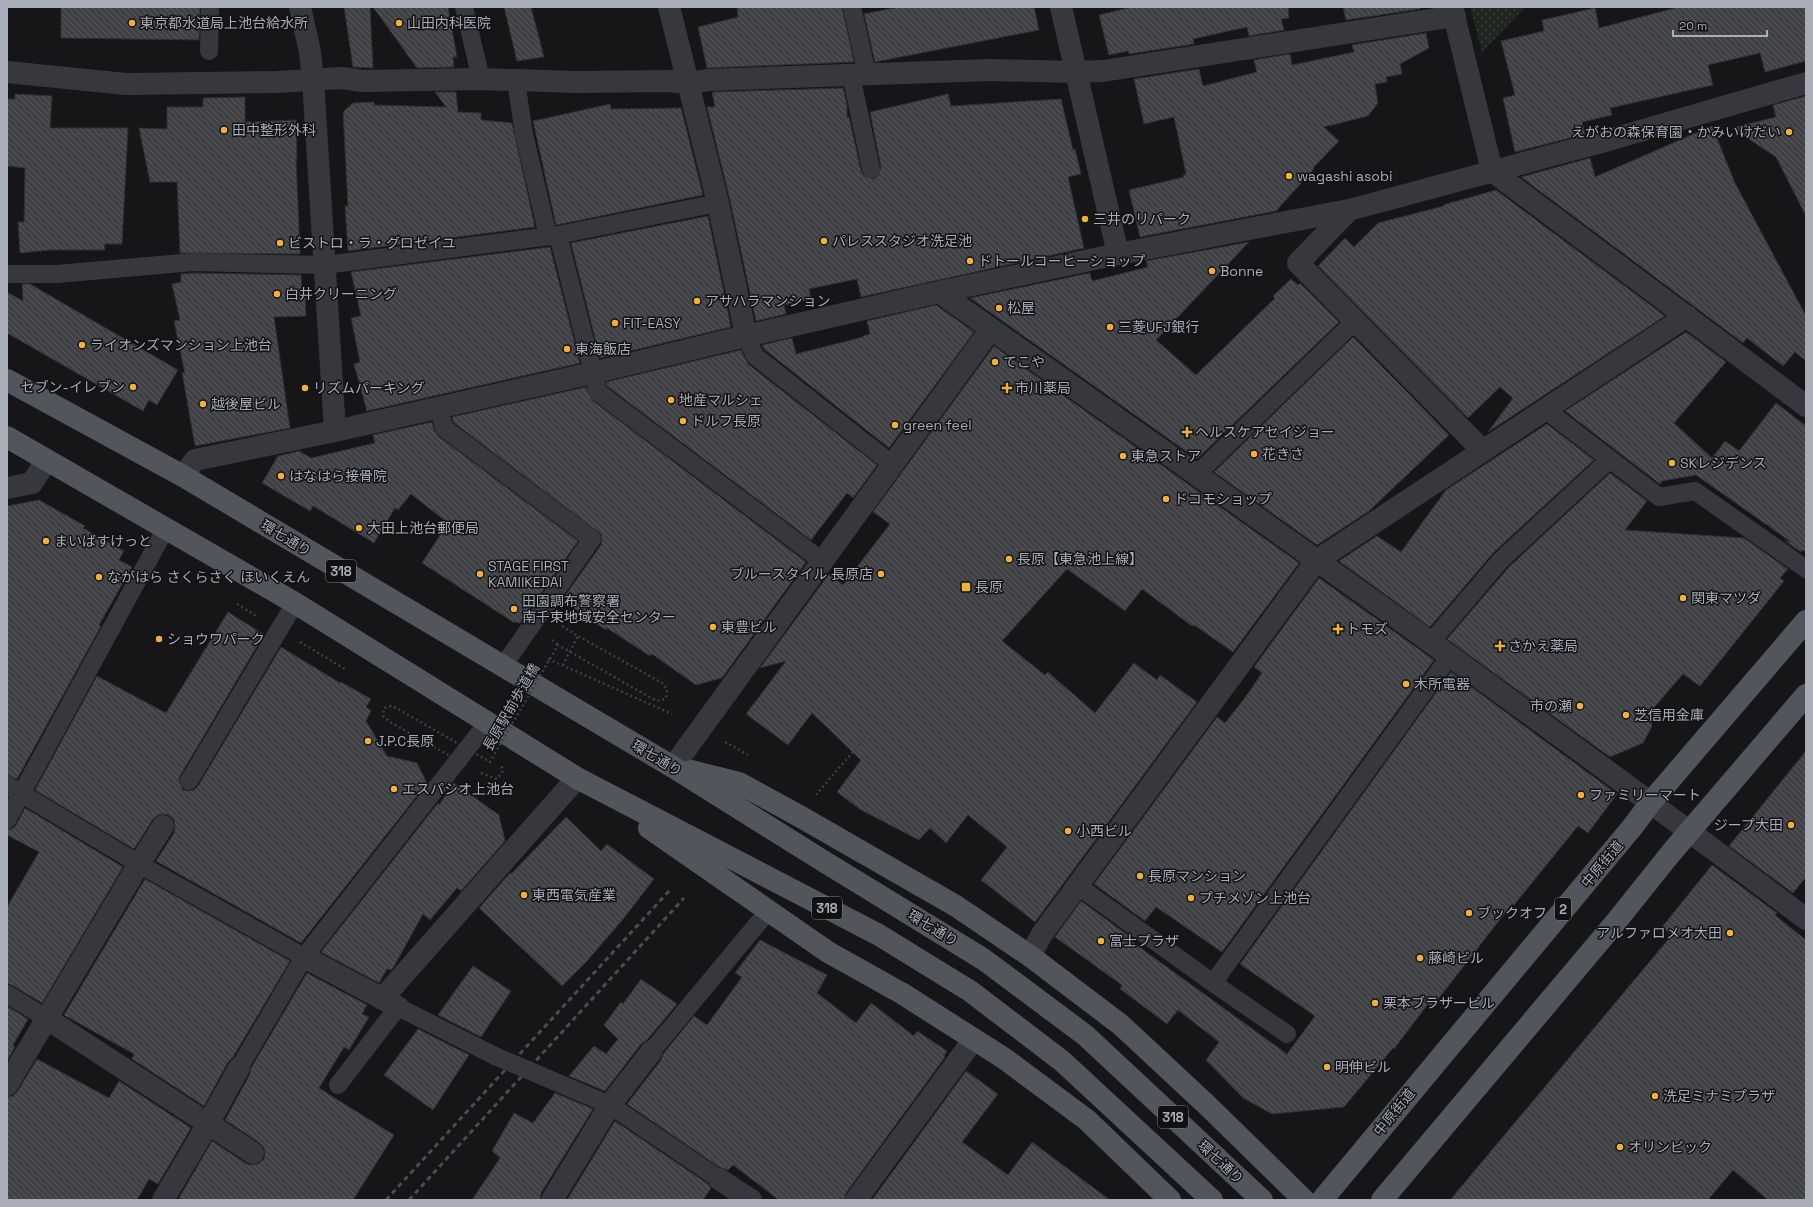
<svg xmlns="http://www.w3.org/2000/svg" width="1813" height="1207" font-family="'Space Grotesk','Noto Sans JP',sans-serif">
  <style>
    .park { fill: url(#park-dots) }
    .building { fill: url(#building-back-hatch); stroke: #303034 }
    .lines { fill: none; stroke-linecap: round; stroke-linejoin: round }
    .path { stroke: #3d3f44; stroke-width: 2.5; stroke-dasharray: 2 3; stroke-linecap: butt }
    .service { stroke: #37383d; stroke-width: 18 }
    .minor { stroke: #37383d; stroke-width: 22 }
    .tertiary { stroke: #37383d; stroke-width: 22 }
    .primary { stroke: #53555c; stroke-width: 22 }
    .rail { stroke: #4a4c52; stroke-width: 3; stroke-dasharray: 5 4; stroke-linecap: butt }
    .path-bridge { stroke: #3d3f44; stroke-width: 2.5; stroke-dasharray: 2 3; stroke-linecap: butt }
    .service-bridge { stroke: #37383d; stroke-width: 18 }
    .poi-dot { fill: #f2b134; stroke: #111113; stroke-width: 1.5 }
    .labels { text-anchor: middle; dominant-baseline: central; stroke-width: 3; stroke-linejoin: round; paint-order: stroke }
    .shield { fill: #111113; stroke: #7b7e86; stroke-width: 1 }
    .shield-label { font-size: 13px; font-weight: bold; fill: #a8adb8 }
    .poi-label { font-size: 14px; fill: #a8adb8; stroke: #111113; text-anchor: start }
    .street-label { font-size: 14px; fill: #a8adb8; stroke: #111113 }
  </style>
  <defs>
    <pattern id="park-dots" width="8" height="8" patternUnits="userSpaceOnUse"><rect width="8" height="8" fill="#1e261f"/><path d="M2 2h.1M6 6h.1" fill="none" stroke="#3c433d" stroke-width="1.8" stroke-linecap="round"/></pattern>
    <pattern id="building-back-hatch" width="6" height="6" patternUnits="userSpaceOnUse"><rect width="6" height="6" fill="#404145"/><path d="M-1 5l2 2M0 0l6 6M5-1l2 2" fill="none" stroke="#595a5e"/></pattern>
  </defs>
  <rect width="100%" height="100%" fill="#161618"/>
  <path class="park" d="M1470 7H1525L1482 52Z"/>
  <path class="building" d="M61 7H200L199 40 61 38Z
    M344 7H370L373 68 353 67Z
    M373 7H448L457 57H453L454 67 417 68Z
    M504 7H531L544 57 517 61Z
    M737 7H842L854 62 707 68 698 27 738 17Z
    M898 7H1034L1039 30 875 62 864 14Z
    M1131 7H1288L1289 18 1281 19 1284 30 1249 36 1247 27 1193 39 1194 44 1129 54 1128 51 1109 55 1099 15Z
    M1343 7H1419L1420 9 1346 20Z
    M1679 7H1806V61L1765 72 1760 53 1708 65 1713 85 1610 108 1612 115 1582 122 1585 134 1515 152 1503 98 1515 95 1501 41 1544 31 1542 20 1595 8 1599 28Z
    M1426 33 1429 48 1400 64 1402 74 1386 77 1387 82 1375 84 1378 103 1368 116 1324 127 1339 141 1313 168 1314 169 1276 211 1140 237 1129 190 1184 177 1183 175 1186 174 1174 117 1144 124 1134 79 1199 69 1203 86 1257 72 1254 60 1290 54 1292 65 1354 52 1352 45Z
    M843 88 847 105V117H849L861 171 864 176 873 179 878 176 881 167 870 112 948 94 951 106 1061 99 1073 150 1075 149 1081 174 1068 177 1084 248 861 297 857 279 809 289 811 299 784 305 786 314 756 321 730 200 707 107H715L712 92Z
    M435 92H456L458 112 481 113V120L512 123 535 227 348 251 345 206H348L343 112 353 103 374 102V105L446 107Z
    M15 94 52 96 50 128H128L122 244H104L105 250H50L20 253 18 222H24L25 168 7 166V99H15Z
    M1806 96V216L1776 157 1732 128 1776 117 1773 105Z
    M245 97V122L296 120 297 159H296L300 254 180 253 177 182H150L139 128 167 129V107H203V98Z
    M610 104 611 109 681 108 703 195 556 225 533 121Z
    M1712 126 1735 183 1806 316V361L1795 352 1783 366 1747 338 1743 343 1521 177 1590 158 1595 177Z
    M1496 190 1665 316 1488 432 1513 398 1500 387 1468 418 1318 266 1345 238 1354 247 1378 223 1444 206 1443 205Z
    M708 216 731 327 600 358 571 243Z
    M1249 242 1156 340 1196 375 1275 298 1273 296 1291 279 1298 285 1300 283 1339 322 1197 459 970 298 1090 273 1092 281 1148 267 1146 261Z
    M550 247 580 363 367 411 354 364 360 362 351 318 361 316 351 272Z
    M193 273 301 275 302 288H305L306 316 274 317 290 428 195 446 182 372 185 374 174 321 180 320 172 284 181 282V274Z
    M22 284H30L178 370 157 405 149 400 143 411 7 333V292L23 301Z
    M936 305 974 332 889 448 764 349 762 345 792 338 796 354 863 337V336L870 334 867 321Z
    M1686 332 1726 362 1674 423 1712 458 1725 441 1739 451 1776 403 1806 426V552L1803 550 1801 552 1785 541 1791 542 1696 475 1662 481 1660 484 1565 411Z
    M1353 337 1449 435 1369 511 1317 545 1214 472Z
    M994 346 1299 563 1233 652 1194 625 1192 626 1142 589 1125 611 1067 569 1002 641 1045 675 1048 672 1095 713 1134 663 1157 680 1160 675 1197 702 1035 922 981 880 1007 847 968 815 946 843 930 828 919 840 861 810 837 792 861 760 812 713 788 745 746 714 786 661 760 668 829 574 843 585 890 524 873 512Z
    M741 350 748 364 877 465 853 498 847 493 811 540 607 386 606 382Z
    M586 387 592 400 806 562 722 678 696 685 652 654 650 656 607 628 606 630 562 600 601 545 602 540 601 534 453 422 452 417Z
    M432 422 434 430 438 436 578 541 520 623 513 622 422 563 448 523 411 494 398 510 395 508 374 543 313 506 310 511 262 483 278 456 299 451 311 458 375 443 373 435Z
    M1547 424 1594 460 1494 552 1430 627 1339 561 1377 536 1401 552 1446 490Z
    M1610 473 1647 501 1625 530 1744 538 1788 569 1780 578 1784 581 1700 686 1683 674 1651 711 1652 726 1643 743 1610 757 1447 639 1509 567Z
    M39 500 85 526 83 528 124 551 119 560 132 567 99 625 101 626 17 779 7 775V506Z
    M1319 578 1434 660 1222 952 1156 907 1145 921 1094 884 1217 717 1225 723 1247 695 1262 673 1254 667Z
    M228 612 263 634V636L180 776 179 781 183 790 189 791 194 790 198 786 281 647 340 683 341 682 371 699 366 707 371 711 366 721 387 756 417 763 427 783 301 943 156 861 174 833 175 827 174 820 169 815 164 814 158 815 153 819 134 849 35 790 97 676 166 713Z
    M1451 672 1617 794 1588 833 1578 826 1514 905 1512 904 1432 1007 1428 1004 1394 1049 1393 1048 1344 1107 1272 1114 1243 1098 1206 1060 1219 1042 1178 1010 1167 1024 1120 989 1122 985 1055 937 1081 901 1133 939 1131 941 1287 1054 1315 1016 1240 964Z
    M1806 751V877L1793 893 1729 846Z
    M454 783 499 815 505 841 461 891 457 888 430 920 423 914 393 968 391 970 387 969 379 983 321 952 438 803 439 805Z
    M25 808 123 867 42 1003 12 985 7 984V907L39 852 7 835V830L12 829 16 825Z
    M566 817 601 851 607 844 654 879 624 918 587 961 562 986 479 908 511 872V874Z
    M1712 865 1777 913 1775 915 1806 940V1200H1768L1733 1170 1708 1200H1450L1672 935 1662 927Z
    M145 879 290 961 233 1057 228 1062 204 1106 132 1059 134 1054 64 1015Z
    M760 940 827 975 817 993 856 1023 871 1003 914 1036 917 1031 947 1051 944 1056 945 1057 846 1193 844 1200H779L733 1165 728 1170 719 1167 627 1104 661 1060 663 1054 694 1016 707 1025 742 977 735 973Z
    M473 966 511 991 481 1037 438 1015Z
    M307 973 367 1005 362 1014 369 1017 349 1050 344 1047 319 1088 394 1135 353 1200H183L179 1198 212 1141 247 1164 252 1165 258 1164 264 1159 265 1154 264 1148 260 1143 225 1120 250 1074 251 1068Z
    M641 979 677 1004 647 1040 641 1044 605 1091 569 1076 594 1046 606 1054 618 1039 604 1025 621 1002 623 1004Z
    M7 1006 28 1019 13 1045 15 1047 7 1061Z
    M418 1029 469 1055 433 1110 384 1075Z
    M37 1059 109 1098 119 1081 191 1128 158 1184 149 1179 137 1200H7V1097L13 1096 17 1092Z
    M966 1071 998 1094 962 1142 1008 1175 1032 1142 1110 1200H872Z
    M555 1093 593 1109 541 1193 540 1200H472L500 1158 492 1151 514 1113 533 1123Z
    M615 1121 708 1184 711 1188 703 1200H567Z"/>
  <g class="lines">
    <path class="path" d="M237 604 258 617
      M562 626 578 636 563 665
      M552 640 558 645
      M300 642 345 669
      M548 659 672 714
      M725 742 748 755
      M481 773 497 779 503 771 501 765
      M816 795 874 727"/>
    <path class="service" d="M464 7 481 79
      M852 7 867 74
      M209 51 210 7
      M851 75 871 169
      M516 81 524 134 548 236
      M558 235 598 392 822 561
      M7 274H57L193 262 325 265 558 235 718 203
      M746 336 755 356 893 465
      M439 407 444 428 592 539 503 666
      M1546 410 1659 497 1695 491 1806 569
      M1196 475 1355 321
      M1431 642 1501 560 1610 459
      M189 781 295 603
      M7 785 139 864 304 957
      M7 820 166 528
      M1078 886 1213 983 1287 1034
      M1213 983 1450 656
      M7 994 46 1018
      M651 1052 769 910
      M239 1068 304 957 488 722
      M542 1076 610 1105 719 1179
      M338 1085 398 1007 495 1056"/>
    <path class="minor" d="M669 7 718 203 746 336
      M1061 7 1118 254
      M1452 7 1492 171 1806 406
      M7 72 126 84 277 82 342 78 362 81 481 79 576 82 669 81 687 83 709 80 990 70 1076 72 1103 71 1455 16
      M313 80 335 431
      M1349 210 1298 263 1483 451
      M939 292C1230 498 1522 704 1806 919
      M183 476 195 460 335 431 592 373 746 336 939 292 1118 254 1349 210 1602 142 1806 83
      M7 488 32 483 46 461
      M673 767 991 329
      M1030 956 1042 934 1316 561 1687 316
      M304 957 398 1007
      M382 999 577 778
      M46 1018 253 1153
      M7 1085 139 864 163 826
      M719 1179 751 1200
      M163 1200 208 1124 239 1068
      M552 1200 610 1105 651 1052
      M856 1200 974 1039"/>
    <path class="tertiary" d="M300 7 310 52 313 80"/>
    <path class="primary" d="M7 380 183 476 673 767 820 859 983 959 1085 1035 1262 1200
      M7 437 295 603 577 778 879 935 970 991 1062 1061 1212 1200
      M691 771 739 783 801 817 956 906 1030 956 1121 1025 1209 1107 1304 1200
      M649 828 828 952 903 994 1005 1059 1087 1120 1170 1200
      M1322 1200 1634 825 1651 802 1806 621
      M1382 1200 1615 923 1671 853 1806 695"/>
    <path class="rail" d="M386 1200 669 891
      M409 1200 684 898"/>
    <path class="path-bridge" d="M466 765 390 722 383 716 384 708 391 706 398 709 490 762 558 645 653 699 660 701 666 698 667 690 664 684 578 636"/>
    <path class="service-bridge" d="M495 1056 542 1076"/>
  </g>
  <g class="poi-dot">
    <circle cx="132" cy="23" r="4"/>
    <circle cx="399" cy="23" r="4"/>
    <circle cx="224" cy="130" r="4"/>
    <circle cx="1789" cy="132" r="4"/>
    <circle cx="1289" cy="176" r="4"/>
    <circle cx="1085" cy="219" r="4"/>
    <circle cx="824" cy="241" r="4"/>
    <circle cx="280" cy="243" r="4"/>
    <circle cx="970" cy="261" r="4"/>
    <circle cx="1212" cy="271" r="4"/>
    <circle cx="277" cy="294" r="4"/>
    <circle cx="697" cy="301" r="4"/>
    <circle cx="999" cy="308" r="4"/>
    <circle cx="615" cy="323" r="4"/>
    <circle cx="1110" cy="327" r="4"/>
    <circle cx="82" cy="345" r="4"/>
    <circle cx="567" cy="349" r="4"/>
    <circle cx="995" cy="362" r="4"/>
    <circle cx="133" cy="387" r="4"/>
    <circle cx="305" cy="388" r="4"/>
    <path d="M1005 382h4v4h4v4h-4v4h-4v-4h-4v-4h4z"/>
    <circle cx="671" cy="400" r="4"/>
    <circle cx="203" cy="404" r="4"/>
    <circle cx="683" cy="421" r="4"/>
    <circle cx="895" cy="425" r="4"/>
    <path d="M1185 426h4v4h4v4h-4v4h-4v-4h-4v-4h4z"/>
    <circle cx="1254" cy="454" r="4"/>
    <circle cx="1123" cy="456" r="4"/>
    <circle cx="1672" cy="463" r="4"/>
    <circle cx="281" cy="476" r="4"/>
    <circle cx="1166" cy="499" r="4"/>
    <circle cx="359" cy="528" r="4"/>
    <circle cx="46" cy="541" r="4"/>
    <circle cx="1009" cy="559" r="4"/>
    <circle cx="480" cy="574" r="4"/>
    <circle cx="881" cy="574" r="4"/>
    <circle cx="99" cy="577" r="4"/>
    <rect x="961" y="582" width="10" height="10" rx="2"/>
    <circle cx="1683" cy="598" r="4"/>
    <circle cx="514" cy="609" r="4"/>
    <circle cx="713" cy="627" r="4"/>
    <path d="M1336 623h4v4h4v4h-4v4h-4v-4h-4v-4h4z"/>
    <circle cx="159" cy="639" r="4"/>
    <path d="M1498 640h4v4h4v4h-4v4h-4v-4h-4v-4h4z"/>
    <circle cx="1406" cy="684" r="4"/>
    <circle cx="1580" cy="706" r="4"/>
    <circle cx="1626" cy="715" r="4"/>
    <circle cx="368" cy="741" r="4"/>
    <circle cx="394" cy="789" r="4"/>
    <circle cx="1581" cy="795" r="4"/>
    <circle cx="1791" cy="825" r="4"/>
    <circle cx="1068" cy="831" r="4"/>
    <circle cx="1140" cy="876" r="4"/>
    <circle cx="524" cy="895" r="4"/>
    <circle cx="1191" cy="898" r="4"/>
    <circle cx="1469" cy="913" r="4"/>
    <circle cx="1730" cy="933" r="4"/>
    <circle cx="1101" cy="941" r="4"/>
    <circle cx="1420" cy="958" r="4"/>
    <circle cx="1375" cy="1003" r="4"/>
    <circle cx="1327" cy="1067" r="4"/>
    <circle cx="1655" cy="1096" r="4"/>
    <circle cx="1620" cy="1147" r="4"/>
  </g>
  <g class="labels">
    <g class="shield">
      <rect x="326" y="560" width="30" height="22" rx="3"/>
      <rect x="812" y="897" width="30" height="22" rx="3"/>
      <rect x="1555" y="898" width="16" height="22" rx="3"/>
      <rect x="1158" y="1106" width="30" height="22" rx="3"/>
    </g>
    <g class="shield-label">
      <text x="341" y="571">318</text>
      <text x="827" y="908">318</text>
      <text x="1563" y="909">2</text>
      <text x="1173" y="1117">318</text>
    </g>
    <g class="poi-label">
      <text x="140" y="23">東京都水道局上池台給水所</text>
      <text x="407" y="23">山田内科医院</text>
      <text x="232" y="130">田中整形外科</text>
      <text x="1781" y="132" text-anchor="end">えがおの森保育園・かみいけだい</text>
      <text x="1297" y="176">wagashi asobi</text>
      <text x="1093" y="219">三井のリパーク</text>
      <text x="832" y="241">パレススタジオ洗足池</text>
      <text x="288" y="243">ビストロ・ラ・グロゼイユ</text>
      <text x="978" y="261">ドトールコーヒーショップ</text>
      <text x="1220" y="271">Bonne</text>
      <text x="285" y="294">白井クリーニング</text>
      <text x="705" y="301">アサハラマンション</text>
      <text x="1007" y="308">松屋</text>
      <text x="623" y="323">FIT-EASY</text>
      <text x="1118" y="327">三菱UFJ銀行</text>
      <text x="90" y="345">ライオンズマンション上池台</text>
      <text x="575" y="349">東海飯店</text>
      <text x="1003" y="362">てこや</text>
      <text x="125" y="387" text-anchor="end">セブン-イレブン</text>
      <text x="313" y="388">リズムパーキング</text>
      <text x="1015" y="388">市川薬局</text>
      <text x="679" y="400">地産マルシェ</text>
      <text x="211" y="404">越後屋ビル</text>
      <text x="691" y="421">ドルフ長原</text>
      <text x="903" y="425">green feel</text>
      <text x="1195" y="432">ヘルスケアセイジョー</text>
      <text x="1262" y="454">花きさ</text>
      <text x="1131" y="456">東急ストア</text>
      <text x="1680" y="463">SKレジデンス</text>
      <text x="289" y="476">はなはら接骨院</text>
      <text x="1174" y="499">ドコモショップ</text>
      <text x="367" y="528">大田上池台郵便局</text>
      <text x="54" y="541">まいばすけっと</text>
      <text x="1017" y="559">長原【東急池上線】</text>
      <text x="488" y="566">STAGE FIRST<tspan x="488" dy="16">KAMIIKEDAI</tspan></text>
      <text x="873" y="574" text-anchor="end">ブルースタイル 長原店</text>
      <text x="107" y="577">ながはら さくらさく ほいくえん</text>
      <text x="975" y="587">長原</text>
      <text x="1691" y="598">関東マツダ</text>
      <text x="522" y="601">田園調布警察署<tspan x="522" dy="16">南千束地域安全センター</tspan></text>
      <text x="721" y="627">東豊ビル</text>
      <text x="1346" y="629">トモズ</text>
      <text x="167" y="639">ショウワパーク</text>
      <text x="1508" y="646">さかえ薬局</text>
      <text x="1414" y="684">木所電器</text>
      <text x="1572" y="706" text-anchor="end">市の瀬</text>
      <text x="1634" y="715">芝信用金庫</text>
      <text x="376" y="741">J.P.C長原</text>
      <text x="402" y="789">エスパシオ上池台</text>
      <text x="1589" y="795">ファミリーマート</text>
      <text x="1783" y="825" text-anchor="end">ジープ大田</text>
      <text x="1076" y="831">小西ビル</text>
      <text x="1148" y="876">長原マンション</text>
      <text x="532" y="895">東西電気産業</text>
      <text x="1199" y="898">プチメゾン上池台</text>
      <text x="1477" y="913">ブックオフ</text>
      <text x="1722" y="933" text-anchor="end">アルファロメオ大田</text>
      <text x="1109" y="941">富士プラザ</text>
      <text x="1428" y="958">藤崎ビル</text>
      <text x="1383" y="1003">栗本ブラザービル</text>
      <text x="1335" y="1067">明伸ビル</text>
      <text x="1663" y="1096">洗足ミナミプラザ</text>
      <text x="1628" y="1147">オリンピック</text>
    </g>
    <g class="street-label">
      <text transform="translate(286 538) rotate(31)">環七通り</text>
      <text transform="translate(511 707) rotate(-60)">長原駅前歩道橋</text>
      <text transform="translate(657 758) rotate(31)">環七通り</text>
      <text transform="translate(1602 864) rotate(-50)">中原街道</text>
      <text transform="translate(933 928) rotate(31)">環七通り</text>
      <text transform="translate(1394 1112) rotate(-51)">中原街道</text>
      <text transform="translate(1221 1162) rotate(43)">環七通り</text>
    </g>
  </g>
  <rect width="1813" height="1207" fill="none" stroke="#a8adb8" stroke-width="16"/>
  <path d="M1673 30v6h94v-6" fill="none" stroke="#a8adb8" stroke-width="2"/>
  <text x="1679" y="30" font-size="12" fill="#a8adb8" stroke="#111113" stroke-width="3" paint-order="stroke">20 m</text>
</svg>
